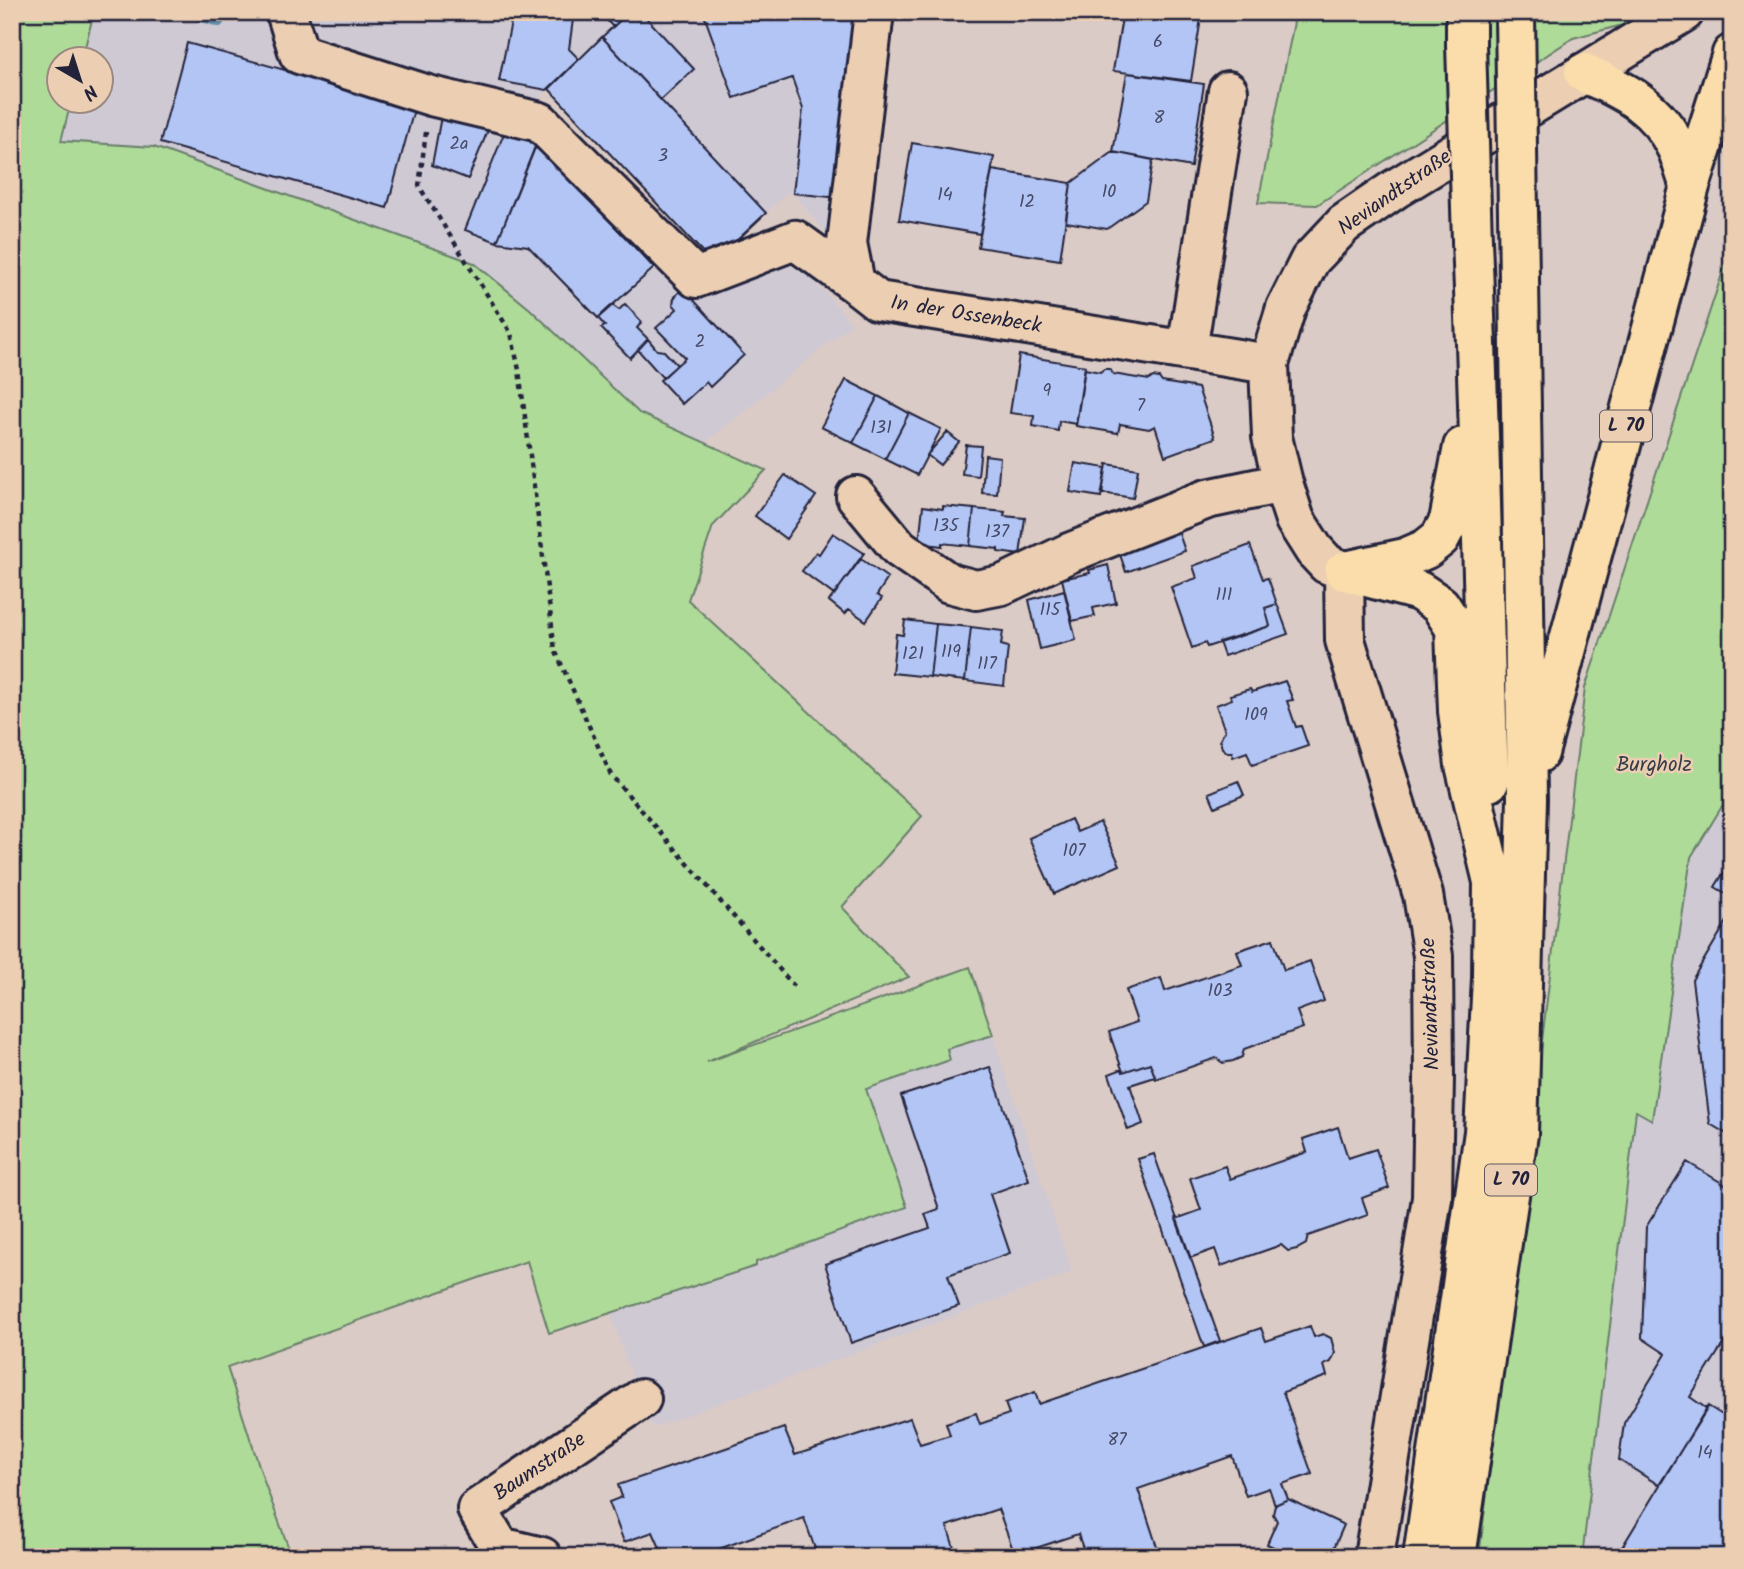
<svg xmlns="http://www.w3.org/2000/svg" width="1744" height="1569" font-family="Kalam,sans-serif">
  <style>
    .built { fill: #cfc9d4 }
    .green { fill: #afdb99; stroke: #687e6a; stroke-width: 2 }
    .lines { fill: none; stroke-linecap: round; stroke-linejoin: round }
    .stream { stroke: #608da4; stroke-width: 10 }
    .building { fill: #b3c5f4; stroke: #22223b; stroke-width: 2 }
    .minor-casing { stroke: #22223b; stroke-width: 44 }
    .highway-casing { stroke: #22223b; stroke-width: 44 }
    .path { stroke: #22223b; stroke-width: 4.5; stroke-dasharray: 5 5; stroke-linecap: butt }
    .minor { stroke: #ecceb2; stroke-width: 38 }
    .highway { stroke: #faddab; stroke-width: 38 }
    .highway-bridge-casing { stroke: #22223b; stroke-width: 44; stroke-linecap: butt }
    .highway-bridge { stroke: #faddab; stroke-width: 38 }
    .labels { text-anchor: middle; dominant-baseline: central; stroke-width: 5; stroke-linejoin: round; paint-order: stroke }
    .number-label { font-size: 18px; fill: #464b69 }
    .shield { fill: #ecceb2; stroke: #5f565f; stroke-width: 2 }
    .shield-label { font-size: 19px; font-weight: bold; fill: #22223b }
    .street-label { font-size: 21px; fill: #22223b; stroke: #ecceb2 }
    .park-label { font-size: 21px; fill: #373e49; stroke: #ecceb2 }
  </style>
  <rect width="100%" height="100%" fill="#dbcbc6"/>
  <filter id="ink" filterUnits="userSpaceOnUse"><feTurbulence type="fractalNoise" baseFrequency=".0143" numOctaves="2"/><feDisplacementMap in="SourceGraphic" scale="14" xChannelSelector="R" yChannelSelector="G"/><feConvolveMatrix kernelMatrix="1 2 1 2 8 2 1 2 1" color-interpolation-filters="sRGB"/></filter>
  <g filter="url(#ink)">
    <path class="built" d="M94 12H861L833 242 793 193H787L716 260H709L549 89 532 105 539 139 535 148 545 151 654 268 691 297 795 257 852 324 705 443 639 413 530 309 474 263 60 141 71 102H102V60L82 59Z
      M1732 790V1557H1582L1636 1110 1652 1119 1691 857Z
      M970 967 1072 1272 653 1428 627 1363 611 1314 756 1266 686 1070Z"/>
    <path class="green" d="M12 12H94L82 59 60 60V102H71L61 141 154 147 474 263 530 309 639 413 766 470 713 526 688 600 922 816 842 907 909 977 707 1062 970 967 993 1035 947 1049 950 1060 866 1089 907 1207 756 1262V1266L549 1333 527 1261 227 1367 265 1484 292 1557H12Z
      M1296 12H1672L1573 38 1317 205 1258 203Z
      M1732 244V790L1691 857 1652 1120 1636 1111 1582 1557H1479L1585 688Z"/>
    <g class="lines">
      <path class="stream" d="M186 12 219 22"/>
    </g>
    <path class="building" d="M513 12H574L569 49 579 59 547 90 499 81Z
      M580 12H629L613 27 603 16Z
      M629 12H641L694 69 661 100 602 37Z
      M703 12H850L857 30 839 198 793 193 803 109 792 78 734 98Z
      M1123 12H1202L1191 81 1113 71Z
      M602 37 766 213 716 260H710L549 89Z
      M187 43 415 106 387 208 160 143Z
      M1127 73 1204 84 1191 167 1113 152Z
      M442 111 491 123 468 179 432 165Z
      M507 126 538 139 497 242 465 230Z
      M912 143 994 157 980 234 899 220Z
      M535 148 544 151 654 268 598 318 528 246 497 242Z
      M1113 152 1153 160 1146 201 1107 229 1066 222 1071 183Z
      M992 170 1071 183 1060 260 978 247Z
      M679 292H686L691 297 744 355 710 387 706 382 682 404 660 380 685 358 656 328 677 309 673 304 674 298Z
      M625 304 642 322 637 328 648 339 630 358 601 328 605 326 598 318 612 305 619 310Z
      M648 339 657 350 664 351 677 365 663 378 638 350Z
      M1019 355 1085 366 1076 424 1059 421 1058 431 1033 426 1034 416 1010 413Z
      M1085 369 1100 372 1104 369H1110L1113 374 1149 380 1153 377 1159 378 1162 382 1198 388 1215 438 1165 456 1155 426 1149 429 1120 424 1118 433 1076 426Z
      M846 380 878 396 853 443 821 427Z
      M878 396 909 413 885 459 853 443Z
      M909 413 941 429 917 475 885 459Z
      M947 432 959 442 940 465 927 455Z
      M966 445 981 446 978 476 962 474Z
      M985 455 1000 457 997 494 982 493Z
      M1075 463 1106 468 1101 497 1070 492Z
      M1107 464 1138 469 1133 498 1102 493Z
      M785 475 816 496 786 539 755 516Z
      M923 506 943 509V506L974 509 970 546 942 543V546L919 543Z
      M974 509 1005 512 1004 516 1025 518 1020 555 998 552V549L970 546Z
      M1175 522 1185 551 1126 572 1116 543Z
      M833 533 864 553 834 595 802 571 816 552 819 554Z
      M1250 545 1263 579 1268 578 1277 604 1265 608 1270 626 1207 647 1205 643 1192 648 1171 587 1197 578 1193 566Z
      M861 559 888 578 877 595 882 598 866 621 849 609 845 614 829 601Z
      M1108 565 1116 603 1093 608 1095 616 1072 621 1062 579 1090 573 1089 570Z
      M1064 590 1076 640 1040 649 1029 600Z
      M1277 604 1288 634 1224 656 1219 642 1270 626 1265 608Z
      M905 620 936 624 930 677 892 673 896 634 903 635Z
      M936 624 971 627 965 681 930 677Z
      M971 627 1003 631 1001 645 1008 647 1004 686 965 681Z
      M1285 681 1293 700 1287 701 1296 727 1301 726 1308 746 1252 765 1247 752 1233 757 1232 752H1227L1222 748 1220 741 1222 735 1225 731 1216 705 1232 699 1230 695 1250 689 1252 692Z
      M1238 781 1244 795 1215 807 1209 793Z
      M1071 819 1077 832 1100 822 1120 865 1054 894 1029 838Z
      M1732 859V897L1715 887Z
      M1732 913V1137L1710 1124 1692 980Z
      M1273 939 1284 970 1310 961 1324 1001 1297 1011 1303 1028 1244 1049 1242 1057 1233 1061 1223 1063 1216 1058 1156 1079 1150 1063 1123 1072 1109 1032 1137 1022 1126 990 1161 978 1165 991 1242 965 1237 951Z
      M1150 1063 1155 1077 1130 1085 1143 1124 1128 1130 1109 1074 1122 1069 1123 1072Z
      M990 1067 1029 1180 990 1194 1010 1253 948 1275 959 1306 851 1343 825 1264 930 1228 925 1214 939 1209 901 1096Z
      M1338 1127 1348 1158 1376 1149 1389 1188 1362 1198 1368 1215 1308 1236 1306 1244 1297 1249 1288 1251 1281 1245 1221 1266 1215 1249 1190 1258 1176 1219 1201 1210 1190 1178 1225 1166 1230 1179 1307 1152 1303 1139Z
      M1154 1154 1220 1341 1204 1347 1138 1159Z
      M1687 1162 1732 1189V1330L1690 1397 1707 1409 1659 1485 1619 1460 1624 1423 1666 1354 1642 1338 1646 1227Z
      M1310 1326 1314 1337 1323 1334 1331 1338 1335 1353 1331 1362 1324 1365 1327 1376 1283 1392 1312 1474 1282 1484 1288 1499 1275 1505 1269 1488 1246 1496 1232 1456 1138 1489 1160 1556 1157 1557H1086L1078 1534 1015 1555 998 1509 947 1526 957 1557H818L804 1518 697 1557H664L653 1532 624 1542 609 1502 622 1497 618 1485 784 1428 795 1455 910 1418 920 1444 950 1435 946 1423 976 1413 980 1424 1009 1414 1005 1403 1035 1392 1039 1404 1261 1328 1266 1341Z
      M1708 1406 1732 1421V1557H1616Z
      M1288 1499 1344 1525 1330 1557H1295L1267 1544 1277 1521 1273 1514 1275 1505Z"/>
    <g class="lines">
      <g class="minor-casing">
        <path id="minor" d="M286 12 299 54 431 96 540 122 696 278 795 240 855 283
          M874 12 847 243 855 283 878 301 1269 364
          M1187 350 1228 91
          M856 496 899 548 949 583 976 590 1002 585 1069 553 1207 499 1283 483
          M542 1557 500 1547 477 1509 641 1399
          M1374 1557 1432 1198 1434 1077 1433 956 1423 895 1345 640 1344 571 1327 564 1314 550 1295 520 1283 483 1272 437 1269 364 1286 308 1310 260 1344 224 1395 189 1684 12"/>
      </g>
      <g class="highway-casing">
        <path id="highway" d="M1466 12V44
          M1584 73C1624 90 1658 107 1677 149 1682 160 1685 174 1690 186
          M1472 241C1480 421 1483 602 1489 782
          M1350 570 1405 558 1426 549 1440 538 1449 521 1463 447
          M1344 571 1419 591 1440 605 1455 628 1458 711 1465 765 1493 882 1492 978 1484 1132 1423 1557
          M1539 753 1690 186 1732 54
          M1456 1557 1518 1134 1527 799 1518 214"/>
      </g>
      <path class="path" d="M426 132 419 186 511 333 519 370 555 650 611 775 794 986"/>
      <use href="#minor" class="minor"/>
      <use href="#highway" class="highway"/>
      <g class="highway-bridge-casing">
        <path id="highway-bridge" d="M1515 16 1518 214
          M1466 44 1472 241"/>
      </g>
      <use href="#highway-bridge" class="highway-bridge"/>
    </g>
  </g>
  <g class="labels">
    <g class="number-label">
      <text x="1158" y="42">6</text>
      <text x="1159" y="118">8</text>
      <text x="459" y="144">2a</text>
      <text x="663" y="156">3</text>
      <text x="1109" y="192">10</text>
      <text x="945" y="195">14</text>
      <text x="1027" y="202">12</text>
      <text x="700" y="342">2</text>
      <text x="1047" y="391">9</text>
      <text x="1141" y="406">7</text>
      <text x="881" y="428">131</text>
      <text x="946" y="526">135</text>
      <text x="997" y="532">137</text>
      <text x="1224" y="595">111</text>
      <text x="1050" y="610">115</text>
      <text x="951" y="652">119</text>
      <text x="913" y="654">121</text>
      <text x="987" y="664">117</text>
      <text x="1256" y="715">109</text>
      <text x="1074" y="851">107</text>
      <text x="1220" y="991">103</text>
      <text x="1117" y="1440">87</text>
      <text x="1705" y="1453">14</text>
    </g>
    <g class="shield">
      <rect x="1600" y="410.5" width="52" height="31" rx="5"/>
      <rect x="1485" y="1164.5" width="52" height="31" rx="5"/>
    </g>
    <g class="shield-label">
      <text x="1626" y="426">L 70</text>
      <text x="1511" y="1180">L 70</text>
    </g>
    <g class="street-label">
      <text transform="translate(1395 193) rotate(-35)">Neviandtstraße</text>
      <text transform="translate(966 315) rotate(9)">In der Ossenbeck</text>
      <text transform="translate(1431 1004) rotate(-92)">Neviandtstraße</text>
      <text transform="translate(540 1467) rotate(-34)">Baumstraße</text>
    </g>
    <g class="park-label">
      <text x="1654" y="765">Burgholz</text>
    </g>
  </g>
  <rect width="1744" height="1569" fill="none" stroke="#ecceb2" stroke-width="42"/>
  <rect x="21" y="21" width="1702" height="1527" fill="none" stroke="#22223b" stroke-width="2.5" filter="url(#ink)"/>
  <g transform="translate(80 80) rotate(141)"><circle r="33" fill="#ecceb2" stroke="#9b8982" stroke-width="2"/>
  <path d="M0-5L12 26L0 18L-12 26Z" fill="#22223b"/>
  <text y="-10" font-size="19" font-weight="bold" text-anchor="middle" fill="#22223b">N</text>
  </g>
</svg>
